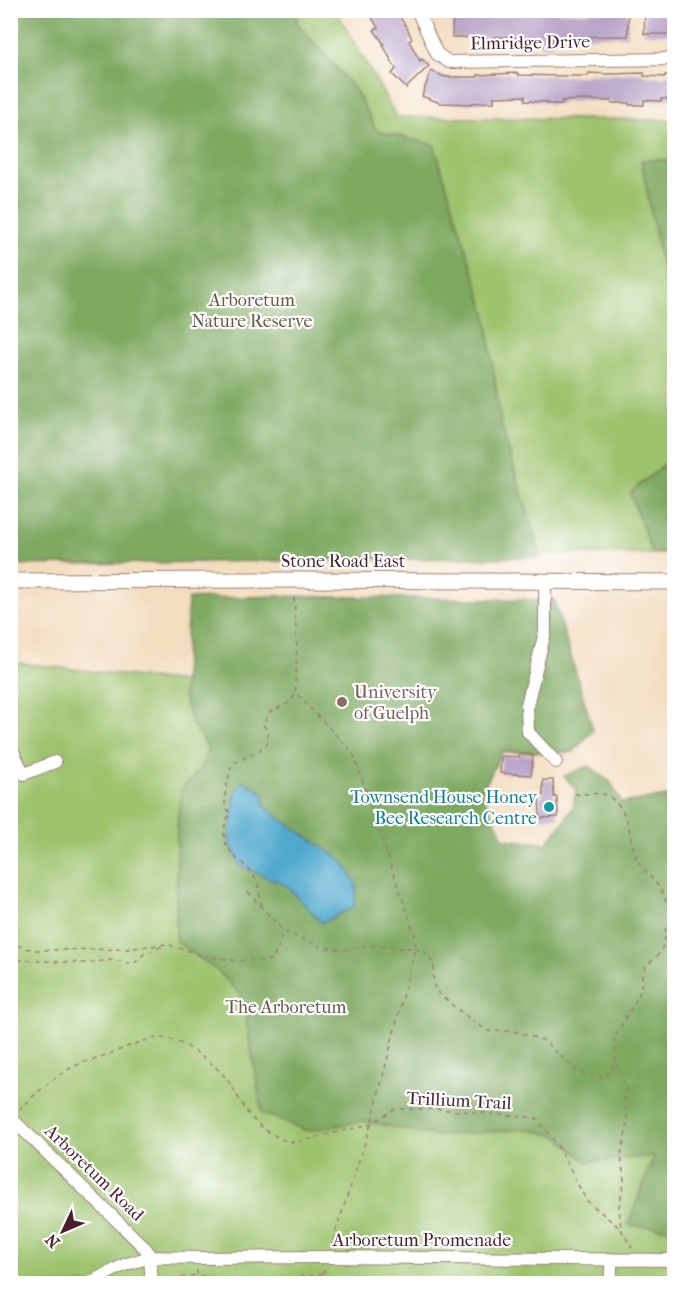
<svg xmlns="http://www.w3.org/2000/svg" width="685" height="1294" font-family="'IM FELL French Canon',serif">
  <style>
    .green { fill: #9dc36d; stroke: #74714c; stroke-width: 1.5 }
    .forest { fill: #7ea960; stroke: #646446; stroke-width: 1.5 }
    .water { fill: #4fa9cd; stroke: #4c647c; stroke-width: 1.5 }
    .lines { fill: none; stroke-linecap: round; stroke-linejoin: round }
    .stream { stroke: #4fa9cd; stroke-width: 3 }
    .building { fill: #b19bc2 }
    .minor-casing { stroke: #9e7e75; stroke-width: 14 }
    .major-casing { stroke: #9e7e75; stroke-width: 17 }
    .path { stroke: #9e7e75; stroke-width: 1.5; stroke-dasharray: 4.5 4.5; stroke-linecap: butt }
    .minor { stroke: #fff; stroke-width: 12 }
    .major { stroke: #fff; stroke-width: 15 }
    .education-dot { fill: #8d6e63; stroke: #fff; stroke-width: 2 }
    .culture-dot { fill: #0f9aa8; stroke: #fff; stroke-width: 2 }
    .labels { text-anchor: middle; dominant-baseline: central; stroke-width: 4.5; stroke-linejoin: round; paint-order: stroke }
    .street-label { font-size: 18px; fill: #4a1f2b; stroke: #fff }
    .park-label { font-size: 18px; fill: #675842; stroke: #fff }
    .education-label { font-size: 18px; fill: #785e54; stroke: #fff; text-anchor: start }
    .culture-label { font-size: 18px; fill: #0d838f; stroke: #fff; text-anchor: end }
  </style>
  <rect width="100%" height="100%" fill="#fff"/>
  <filter id="ink" filterUnits="userSpaceOnUse"><feTurbulence type="fractalNoise" baseFrequency=".0167" numOctaves="2"/><feDisplacementMap in="SourceGraphic" scale="12" xChannelSelector="R" yChannelSelector="G"/><feConvolveMatrix kernelMatrix="1 2 1 2 8 2 1 2 1" color-interpolation-filters="sRGB"/></filter>
  <filter id="wash" filterUnits="userSpaceOnUse"><feTurbulence type="fractalNoise" baseFrequency=".008" numOctaves="4" result="noise"/><feDisplacementMap in="SourceGraphic" scale="24" xChannelSelector="R" yChannelSelector="G"/><feGaussianBlur stdDeviation="1.35" result="paint"/><feColorMatrix in="noise" values="0 0 0 0 0 0 0 0 0 0 0 0 0 0 0 0 0 1.4 0 .05"/><feComposite in="paint" operator="in"/></filter>
  <g filter="url(#wash)">
    <rect width="100%" height="100%" fill="#f3ddbf"/>
    <path class="green" d="M11 11H336L397 117 674 120V554L11 552Z
      M11 662 593 730 573 752H502L481 793 504 839 546 844 564 822 577 801 589 766 610 782 622 803 674 795V1283L11 1284Z"/>
    <path class="forest" d="M10 11H296L297 23 356 91 377 131 434 145 486 314 501 425 541 557 13 565 10 561Z
      M641 160H674V331Z
      M674 456V554L652 553 630 493Z
      M277 596 554 600 593 730 573 752H502L481 793 504 839 546 844 564 822 573 807 576 789 564 776 589 766 610 782 622 803 674 795V1229L628 1225 654 1156 587 1162 557 1136 527 1129 436 1136 363 1121 307 1131 262 1113 242 997 219 972 176 941 177 826 181 790 203 765 208 748 191 722 183 694 188 599Z"/>
    <path class="water" d="M243 781 264 793V805L277 816 344 862 357 885 354 907 322 923 287 886 239 865 229 839 236 791Z"/>
    <g class="lines">
      <path class="stream" d="M670 1251 674 1243"/>
    </g>
    <g id="blocks">
      <path class="building" d="M368 10H395L406 26 412 39 409 41 420 61 422 59 429 66 406 88 392 74 396 69 383 45 384 44 374 30 378 28Z
        M478 10H495V12L524 10H558V12L588 13V11L628 12V36L558 37V39H552V45L541 46V38L495 37V41H486V38L452 37 453 12 478 13Z
        M645 10H671L672 20H673V34H644Z
        M431 71 445 77H478V75L518 73V75L568 76H588L589 73 609 74 644 73V76L665 77V75H675V99H661V101L644 100V105H629V103H612V101L583 100 562 101V104H547L548 102 525 101V96L494 97V102L472 103V104L440 103 422 96Z
        M519 754 533 755 531 775 500 773 501 756 519 757Z
        M543 780H553L554 797H557L558 817 540 818 539 796H543Z"/>
    </g>
  </g>
  <g filter="url(#ink)">
    <use href="#blocks" fill-opacity="0" stroke="#9e7e75" stroke-width="1.5"/>
    <g class="lines">
      <g class="minor-casing">
        <path id="minor" d="M417 10 437 54 449 62 674 59
          M545 582V632L527 705 528 732 556 762
          M10 746 24 774 55 762
          M10 1117 146 1249 150 1257 152 1284
          M611 1259V1284
          M87 1284 124 1265 150 1257 198 1258 327 1257 674 1260"/>
      </g>
      <g class="major-casing">
        <path id="major" d="M10 581 293 580 674 582"/>
      </g>
      <path class="path" d="M294 597 297 647 295 692 353 753 416 939 415 948 371 1124 331 1245
        M575 794C586 795 598 791 608 796 610 796 614 801 615 802 632 818 628 835 635 854 640 869 654 878 662 892 665 898 667 904 669 910L674 912
        M248 892 283 931 321 947 344 950 368 945 401 948H415L427 954 434 965 433 984 438 993 462 1013 488 1031H513L543 1040 578 1072 605 1078 616 1063 614 1038 641 991 642 975 646 966 659 954 664 944 666 927 674 914
        M262 906C260 897 259 886 255 878 245 860 222 854 224 831 225 823 226 820 231 813L225 808V793L232 764 257 752 267 744 268 733 263 724 270 712 292 701 295 693
        M10 941 24 948 35 950 126 949 166 944 201 955 237 961 272 960 278 948 283 932
        M10 956 20 960 85 963 113 960 129 963 136 962 144 954 165 945
        M616 1063 626 1085 625 1104 628 1121 621 1156 624 1180 619 1207 621 1228
        M19 1110C34 1095 50 1080 69 1069 81 1062 98 1058 112 1053 127 1047 144 1039 160 1038 181 1038 213 1062 226 1078 243 1101 244 1118 272 1134 280 1139 288 1143 297 1142L371 1124 395 1109H437L537 1118 559 1148 586 1200 621 1229 632 1248
        M10 1249 14 1245 12 1136
        M324 1270 323 1274 326 1284
        M667 1272 668 1284
        M174 1284C183 1273 212 1272 221 1284
        M184 1284H186
        M197 1284V1268
        M248 1284 252 1281 285 1282 302 1276 322 1274"/>
      <use href="#minor" class="minor"/>
      <use href="#major" class="major"/>
    </g>
  </g>
  <circle class="education-dot" cx="342" cy="702" r="6"/>
  <circle class="culture-dot" cx="549" cy="807" r="6"/>
  <g class="labels">
    <g class="street-label">
      <text transform="translate(530 43) rotate(-1)">Elmridge Drive</text>
      <text x="343" y="561">Stone Road East</text>
      <text transform="translate(459 1101) rotate(3)">Trillium Trail</text>
      <text transform="translate(94 1173) rotate(44)">Arboretum Road</text>
      <text x="422" y="1240">Arboretum Promenade</text>
    </g>
    <g class="park-label">
      <text x="252" y="300">Arboretum<tspan x="252" dy="21">Nature Reserve</tspan></text>
      <text x="286" y="1007">The Arboretum</text>
    </g>
    <g class="education-label">
      <text x="354" y="692">University<tspan x="354" dy="21">of Guelph</tspan></text>
    </g>
    <g class="culture-label">
      <text x="537" y="797">Townsend House Honey<tspan x="537" dy="21">Bee Research Centre</tspan></text>
    </g>
  </g>
  <rect width="685" height="1294" fill="none" stroke="#fff" stroke-width="36"/>
  <g transform="translate(63 1231) rotate(226)" stroke="#ffffff" stroke-width="4.5" paint-order="stroke">
  <path d="M0-4.5L10 22L0 15L-10 22Z" fill="#4a1f2b"/>
  <text y="-9" font-size="16" font-weight="bold" text-anchor="middle" fill="#4a1f2b">N</text>
  </g>
</svg>
